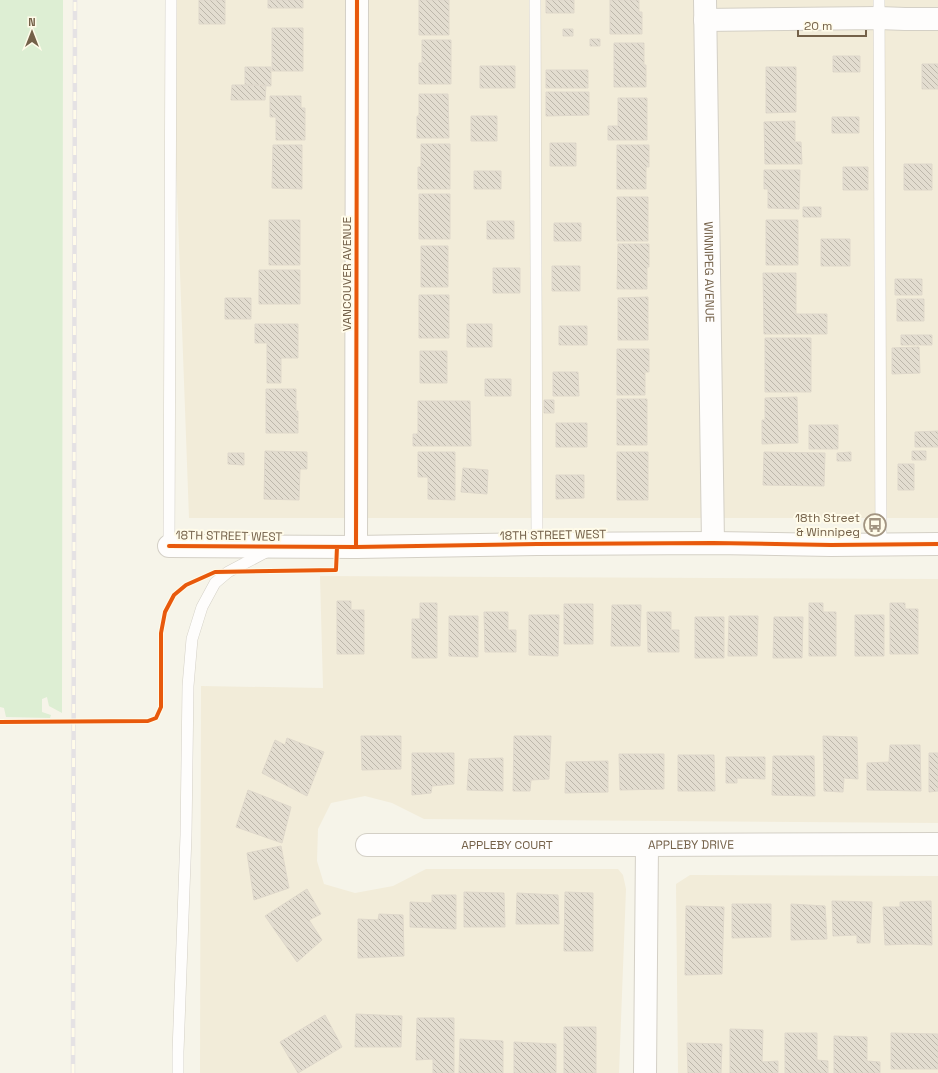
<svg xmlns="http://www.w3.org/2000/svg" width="938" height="1073" font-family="'Space Grotesk',sans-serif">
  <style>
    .residential { fill: #f2ecd9 }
    .grass { fill: #ddeed3 }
    .building { fill: url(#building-back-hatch); stroke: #dfd8cb }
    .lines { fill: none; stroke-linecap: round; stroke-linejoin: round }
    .service-casing { stroke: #d4d0c6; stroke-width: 12 }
    .minor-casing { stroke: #d4d0c6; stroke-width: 24 }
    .service { stroke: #fefdfc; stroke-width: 11 }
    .minor { stroke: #fefdfc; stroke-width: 22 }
    .rail-casing { stroke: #e5e2e4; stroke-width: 4.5 }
    .rail { stroke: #fffbe9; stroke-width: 3; stroke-dasharray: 9; stroke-linecap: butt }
    .cycleway-casing { stroke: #fffbe9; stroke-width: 6 }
    .cycleway { stroke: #e8590c; stroke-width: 4 }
    .labels { text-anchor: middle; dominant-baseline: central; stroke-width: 4; stroke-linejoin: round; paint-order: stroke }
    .street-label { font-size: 12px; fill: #746149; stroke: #fffbe9 }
    .poi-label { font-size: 12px; fill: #746149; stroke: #fffbe9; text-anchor: end }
  </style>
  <defs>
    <pattern id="building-back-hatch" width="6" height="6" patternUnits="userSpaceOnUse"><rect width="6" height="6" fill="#e3ddd0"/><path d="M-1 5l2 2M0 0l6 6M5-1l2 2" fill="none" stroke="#bdb7ab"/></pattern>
  </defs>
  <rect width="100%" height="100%" fill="#f6f4e9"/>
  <path class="residential" d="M170 0H938V518H189Z
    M320 576 938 579V823L424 819 392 803 365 796 331 803 318 829 317 861 324 884 355 893 393 886 426 869H618L623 875 626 889 619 1073H200L201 686 323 688Z
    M690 875 938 876V1073H678L676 884Z"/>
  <path class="grass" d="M0 0H63L62 713 49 706 47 697 42 699V712L51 715 50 718 6 717 4 708 0 707Z"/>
  <path class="building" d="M199 0H225V24H199Z
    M268 0H303V8H268Z
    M419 0H449V35H419Z
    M546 0H574V13H546Z
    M610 0H639V12H642V34H610Z
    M272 28H303V71H272Z
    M563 29H573V36H563Z
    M590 39H600V46H590Z
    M422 40H451V84H419V63H422Z
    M614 43H644V65H646V87H614Z
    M833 56H860V72H833Z
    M922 64H938V89H922Z
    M480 66H515V88H480Z
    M245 67H271V86L245 85Z
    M766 67H796V112L766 113Z
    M546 70H588V88H546Z
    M232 85H266L265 100H231Z
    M546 92H589V115L546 116Z
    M419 94H448L449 138H417V116H419Z
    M270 96H301V108H305V140H276V117H270Z
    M618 98H647V140H608V126H618Z
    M471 116H497V141H471Z
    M832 117H859V133H832Z
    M795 121V142H801L802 164H765L764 122Z
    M550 143H576V166H550Z
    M421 144H450V189H418V167H421Z
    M273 145H302V189L272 188Z
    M617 145H649V167H646V189H617Z
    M904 164H932V190H904Z
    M843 167H868V190H843Z
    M764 170H800L799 209 768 208V189H764Z
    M474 171H501V189H474Z
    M419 194H450V239H419Z
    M617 197H648V241H617Z
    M803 207H821V217H803Z
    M269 220H300V265H269Z
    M766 220H798V265H766Z
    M487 221H514V239H487Z
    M554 223H581V241H554Z
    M821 239H850V266H821Z
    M618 244H649V267H647V289H617Z
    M421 246H448V287H421Z
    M552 266H580V291H552Z
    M493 268H520V293H493Z
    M259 270H300V304H259Z
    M763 273H796V314H827V334H764Z
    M895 279H922V295H895Z
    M419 295H449V338H419Z
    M648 297V340H618V298Z
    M225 298H251V319H225Z
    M897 299H924V321H897Z
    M255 324H298V358H281V383H267V343H255Z
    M467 324H492V347H467Z
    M559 326H587V345H559Z
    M901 335H932V345H901Z
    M765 338H811V392H765Z
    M919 347 920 373 892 374V348Z
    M617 349H649V372H645V395H617Z
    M420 351H447V383H420Z
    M553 372H578L579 396H553Z
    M485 379H511V396H485Z
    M266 389H296V411H298V433H266Z
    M797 397 798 443 762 444V420H765V398Z
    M617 399H647V445H617Z
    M544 400H554V413H544Z
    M418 401H470L471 446H413V434H418Z
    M556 423H587V447H556Z
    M809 425H838V449H809Z
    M938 431V447H915V432Z
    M265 451 307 452V469H300L299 500 264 499Z
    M912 451H926V460H912Z
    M418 452H455V500L428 499V477H418Z
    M617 452H648V500H617Z
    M764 452 825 453 824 486 763 485Z
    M851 452V461H837V453Z
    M228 453H244V465L228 464Z
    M898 464H914V490H898Z
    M463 468 488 470 487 494 461 492Z
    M556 475H584V498L556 499Z
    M337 601H351V610H364V654H337Z
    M420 603H437V658H412V619H420Z
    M809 603H823V612H836V656H809Z
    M890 603H905V609H918V654H890Z
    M564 604H593V644H564Z
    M612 605H641L640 646H611Z
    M484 612H508V630H516V652H485Z
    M647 612H671V630H679V652H648Z
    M529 615H559L558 656 529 655Z
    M855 615H884V656H855Z
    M449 616H478V657L449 656Z
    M729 616H758L757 656H728Z
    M695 617H724V658H695Z
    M774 617H803L802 658H773Z
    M361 736H401V769L362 770Z
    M514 736H551L549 779 531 780 530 791H513Z
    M823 736 857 737 858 779 844 778 843 792 824 791Z
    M287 738 324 752 307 796 262 773 275 740 285 745Z
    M890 745H920L921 791 867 790V763L889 762Z
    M412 753H454V784L432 786 431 793 412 795Z
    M929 753H938V791L929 792Z
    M619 754H664V789L620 790Z
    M678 755H714L715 791H678Z
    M773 756H814L815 796 772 795Z
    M726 757H765V779L737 778V783H726Z
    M503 758V791L467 790 469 759Z
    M608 761V792L565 793 566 762Z
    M248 790 291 807 282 843 236 827Z
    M281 846 289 888 254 900 247 853Z
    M307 889 321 914 309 920 322 940 297 962 265 916Z
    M464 892 504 893 505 927H464Z
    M565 892 593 893V951H564Z
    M517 893 558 895 559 924H516Z
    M432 895H456V929L410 927V902L432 903Z
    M832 901 872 902 870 943H857V935L833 936Z
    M931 901 932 945 910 944 885 945 883 907H900V902Z
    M732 904H771V937L732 938Z
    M791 904 825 906 827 939 791 940Z
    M686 906 724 907 722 974 685 975Z
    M379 914 403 915 404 956 358 958V919L378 920Z
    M356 1014 402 1016 401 1047H355Z
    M325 1015 342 1047 298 1073 280 1042Z
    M417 1018H454V1073H433V1059L416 1060Z
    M564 1027H596V1073H564Z
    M730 1029 763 1030 762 1062 778 1061V1073H730Z
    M785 1033H817V1060L828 1061V1073H785Z
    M891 1033 938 1034V1069H891Z
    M834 1036 867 1037V1061L880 1062V1073H834Z
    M460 1039 503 1041V1073H459Z
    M514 1042 556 1044V1073H514Z
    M687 1043 722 1044 721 1073H688Z"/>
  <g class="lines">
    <g class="service-casing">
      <path id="service" d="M535 0 537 544
        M879 0 881 544
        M169 546 171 0
        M178 1073V1052L186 835 188 686 192 639 202 607 215 583 228 572 268 551"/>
    </g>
    <g class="minor-casing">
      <g id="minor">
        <path id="s1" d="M705 0 713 543"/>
        <path d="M705 20 879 18 905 19H938"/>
        <path d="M169 546 356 547 537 544 713 543 831 545 938 544"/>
        <path d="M356 547 357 0"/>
        <path id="s2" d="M367 845H647"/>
        <path id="s3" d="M645 1073 647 845 938 844"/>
      </g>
    </g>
    <use href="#service" class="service"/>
    <use href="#minor" class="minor"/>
    <g class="rail-casing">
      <path id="rail" d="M73 1073 75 0"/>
    </g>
    <use href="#rail" class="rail"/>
    <g class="cycleway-casing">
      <path id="cycleway" d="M169 546 356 547 537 544 713 543 831 545 938 544
        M356 547 357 0
        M0 722 148 721 156 718 161 707V633L165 612 174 595 186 585 215 572 336 570 337 547"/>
    </g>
    <use href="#cycleway" class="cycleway"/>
  </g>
  <defs>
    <g id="bus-ring" transform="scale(1.15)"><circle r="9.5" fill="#fffbe9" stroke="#a29481" stroke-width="1.5"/><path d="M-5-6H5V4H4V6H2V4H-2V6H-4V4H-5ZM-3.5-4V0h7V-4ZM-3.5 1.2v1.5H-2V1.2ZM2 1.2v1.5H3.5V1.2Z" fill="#a29481"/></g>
  </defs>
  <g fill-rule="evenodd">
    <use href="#bus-ring" x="875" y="525"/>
  </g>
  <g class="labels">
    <g class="street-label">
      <text stroke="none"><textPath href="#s1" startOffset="272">WINNIPEG AVENUE</textPath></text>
      <text transform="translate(347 274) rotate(-90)">VANCOUVER AVENUE</text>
      <text transform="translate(553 535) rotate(-1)">18TH STREET WEST</text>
      <text transform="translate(229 536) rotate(1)">18TH STREET WEST</text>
      <text stroke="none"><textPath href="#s2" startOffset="140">APPLEBY COURT</textPath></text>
      <text stroke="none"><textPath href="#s3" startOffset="272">APPLEBY DRIVE</textPath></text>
    </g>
    <g class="poi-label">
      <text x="860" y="518">18th Street<tspan x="860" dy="14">&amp; Winnipeg</tspan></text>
    </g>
  </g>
  <g transform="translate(32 32)" stroke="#fffbe9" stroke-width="3" paint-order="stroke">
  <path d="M0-3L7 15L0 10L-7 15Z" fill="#746149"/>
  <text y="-6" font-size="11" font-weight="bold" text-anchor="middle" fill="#746149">N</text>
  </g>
  <path d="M798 30v6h68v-6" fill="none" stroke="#746149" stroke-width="2"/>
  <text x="804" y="30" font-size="12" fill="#746149" stroke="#fffbe9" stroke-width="3" paint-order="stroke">20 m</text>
</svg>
